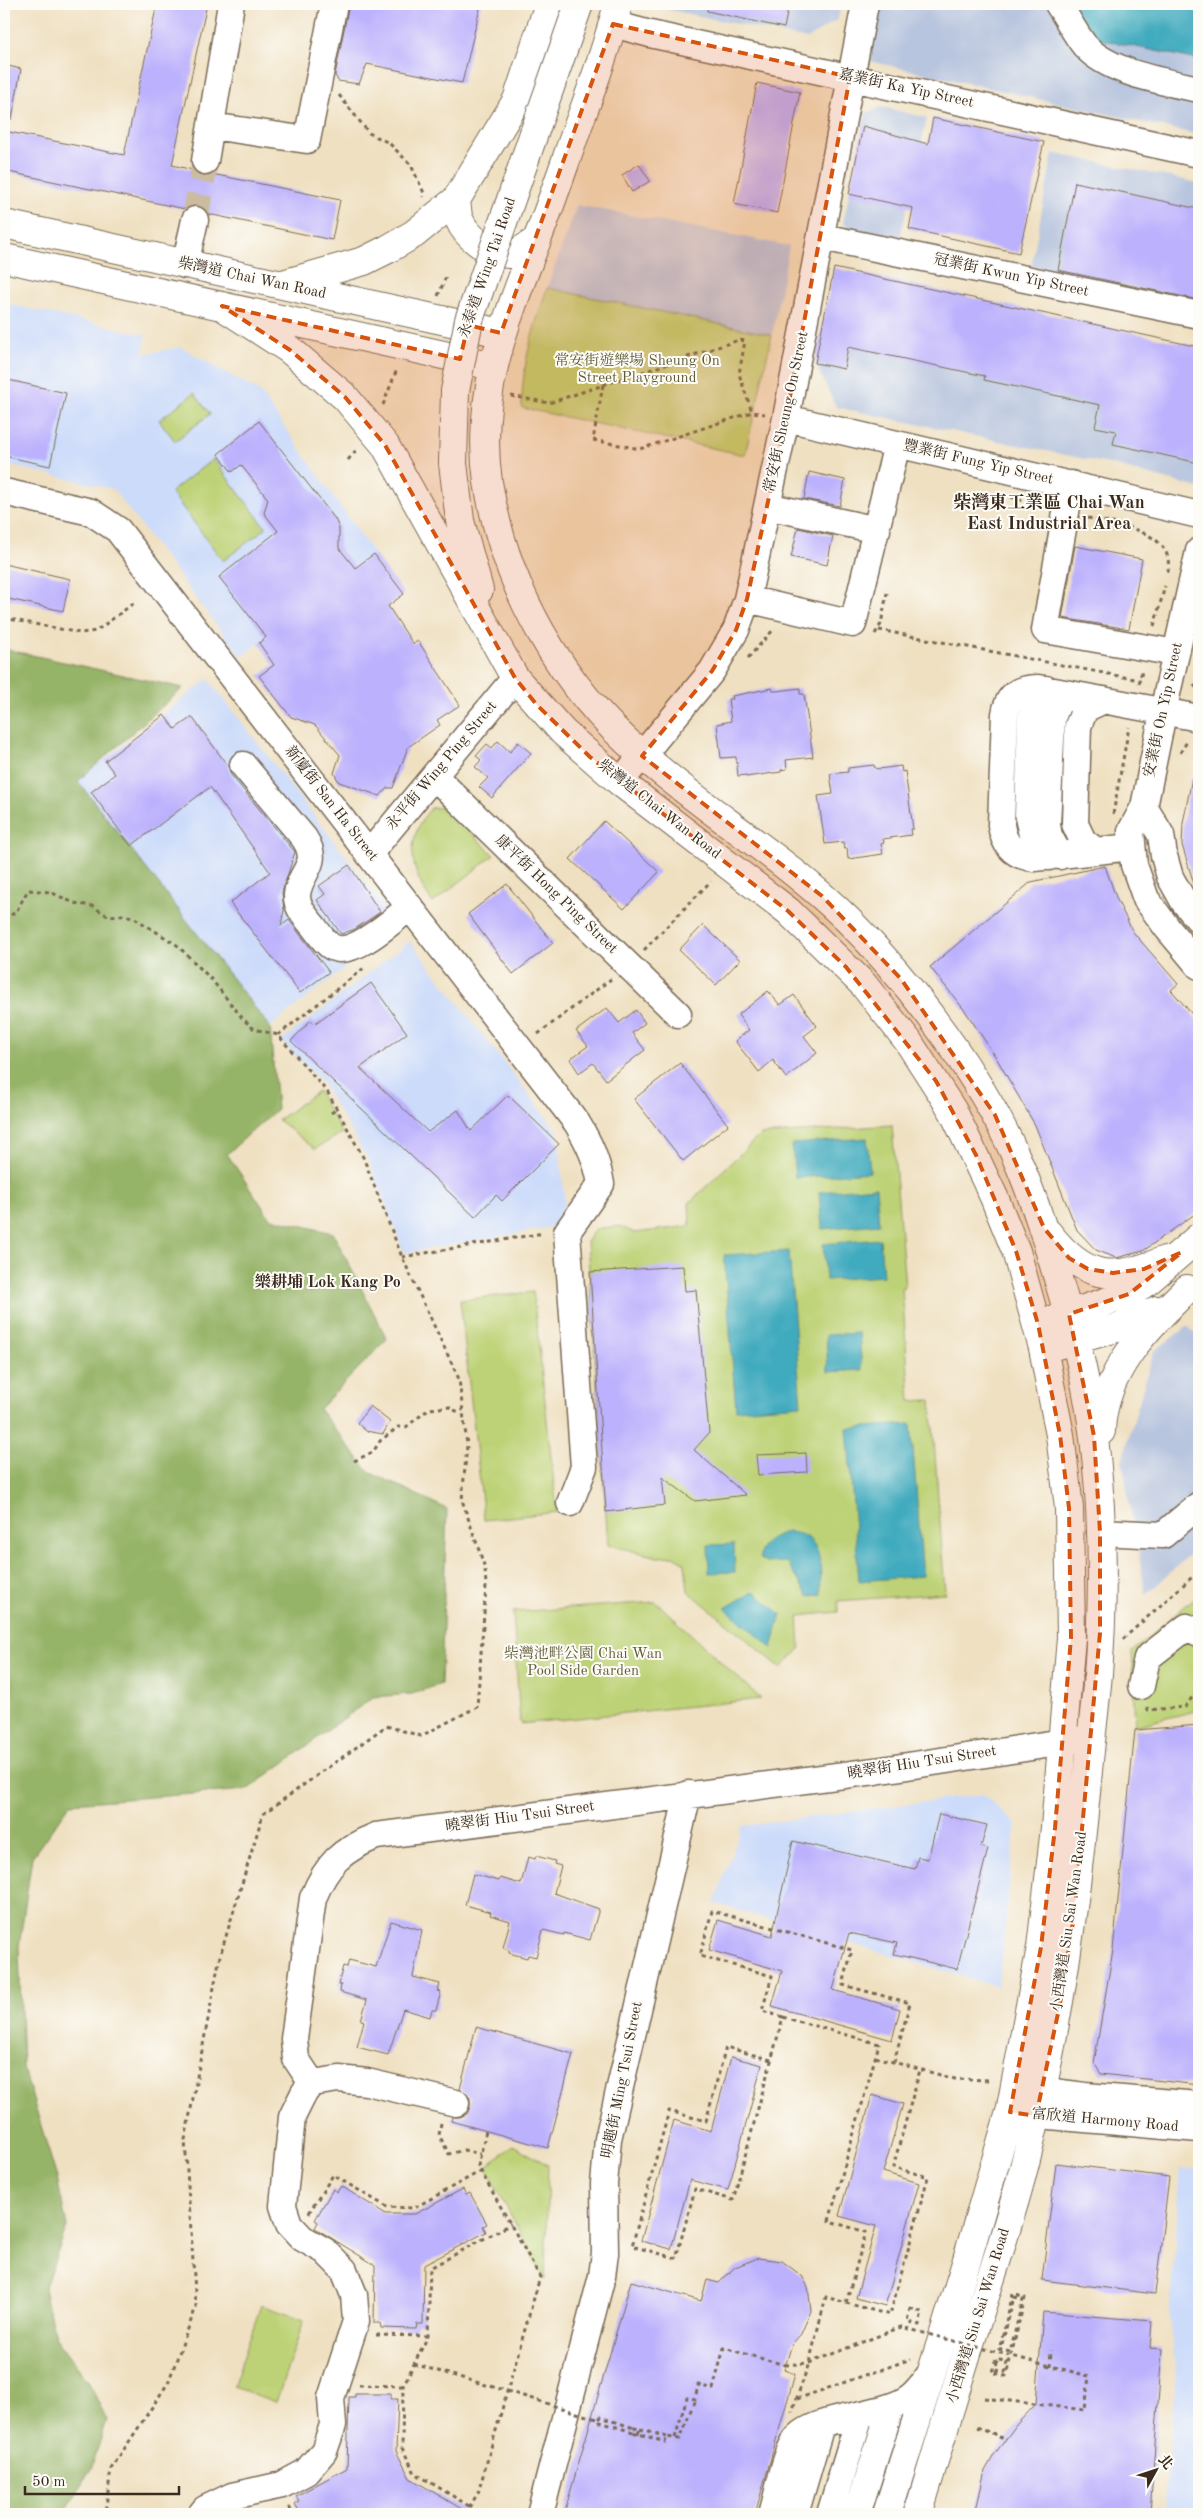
<svg xmlns="http://www.w3.org/2000/svg" width="1203" height="2518" font-family="'Old Standard TT','Noto Serif TC',serif">
  <style>
    .built { fill: #ccdbfa }
    .industrial { fill: #b8c5de }
    .green { fill: #bdd276; stroke: #7c7e4a }
    .forest { fill: #96b467; stroke: #686f42 }
    .water { fill: #3faabe; stroke: #3d6a6e }
    .building { fill: #bcb1fd }
    .lines { fill: none; stroke-linecap: round; stroke-linejoin: round }
    .minor-tunnel { stroke: #cbbca0; stroke-width: 26; stroke-dasharray: 26 13; stroke-linecap: butt }
    .minor-casing { stroke: #7a6a57; stroke-width: 29 }
    .major-casing { stroke: #7a6a57; stroke-width: 30 }
    .path { stroke: #7a6a57; stroke-width: 3; stroke-dasharray: 4 4; stroke-linecap: butt }
    .minor { stroke: #fff; stroke-width: 26 }
    .major { stroke: #fff; stroke-width: 28 }
    .major-bridge-casing { stroke: #7a6a57; stroke-width: 30; stroke-linecap: butt }
    .path-bridge { stroke: #7a6a57; stroke-width: 3; stroke-dasharray: 4 4; stroke-linecap: butt }
    .major-bridge { stroke: #fff; stroke-width: 28 }
    .marked { fill: #d7540e; fill-opacity: 0.2; stroke: #d7540e; stroke-width: 4; stroke-dasharray: 10 6; stroke-linejoin: round }
    .labels { text-anchor: middle; dominant-baseline: central; stroke-width: 4; stroke-linejoin: round; paint-order: stroke }
    .street-label { font-size: 15px; fill: #3b2a1e; stroke: #fdfcf7 }
    .park-label { font-size: 15px; fill: #625c38; stroke: #fdfcf7 }
    .neighbourhood-label { font-size: 16px; font-weight: bold; fill: #3b2a1e; stroke: #fdfcf7 }
    .quarter-label { font-size: 18px; font-weight: bold; fill: #3b2a1e; stroke: #fdfcf7 }
  </style>
  <rect width="100%" height="100%" fill="#fdfcf7"/>
  <filter id="ink" filterUnits="userSpaceOnUse"><feTurbulence type="fractalNoise" baseFrequency=".02" numOctaves="2"/><feDisplacementMap in="SourceGraphic" scale="10" xChannelSelector="R" yChannelSelector="G"/><feConvolveMatrix kernelMatrix="1 2 1 2 8 2 1 2 1" color-interpolation-filters="sRGB"/></filter>
  <filter id="wash" filterUnits="userSpaceOnUse"><feTurbulence type="fractalNoise" baseFrequency=".0096" numOctaves="4" result="noise"/><feDisplacementMap in="SourceGraphic" scale="20" xChannelSelector="R" yChannelSelector="G"/><feGaussianBlur stdDeviation="1.12" result="paint"/><feColorMatrix in="noise" values="0 0 0 0 0 0 0 0 0 0 0 0 0 0 0 0 0 1.4 0 .05"/><feComposite in="paint" operator="in"/></filter>
  <g filter="url(#wash)">
    <rect width="100%" height="100%" fill="#efe0c1"/>
    <path class="built" d="M4 303 146 335 143 354 181 347 260 392 374 554 241 657 113 489 4 464Z
      M208 679 399 925 270 1027 77 781Z
      M410 941 558 1132 565 1205 552 1227 404 1253 368 1159 321 1081 281 1041Z
      M983 1794 1016 1824 998 1987 714 1903 742 1826Z
      M1181 2169 1199 2170V2514H1164L1176 2375 1169 2316Z"/>
    <path class="industrial" d="M659 4H841L838 19 807 39 661 8Z
      M879 4H1199V135L869 61Z
      M882 107 927 118 899 243 855 232 843 223 866 113Z
      M1053 153 1199 183V302L1031 267Z
      M577 205 789 246 772 335 547 288Z
      M834 268 1199 347V488L1109 464 836 407 815 363Z
      M1188 1326 1199 1338V1546L1146 1595 1122 1461 1154 1351Z"/>
    <path class="green" d="M547 288 772 335 745 455 522 408C521 366 534 327 547 288Z
      M194 393 210 414 175 441 159 420Z
      M213 459 266 528 223 561 171 492Z
      M444 807 494 855 433 903C409 871 404 839 431 808Z
      M318 1091 342 1133 315 1149 278 1120Z
      M892 1125 905 1287 902 1288 910 1401 931 1400 945 1593 838 1601V1612L798 1616 800 1649 781 1668 688 1591 685 1563 673 1556 658 1557 608 1545 587 1241 595 1229 619 1226 635 1233 690 1226 689 1203 760 1135Z
      M533 1292 557 1512 484 1520 460 1300Z
      M1199 1594V1710L1135 1726 1132 1652Z
      M656 1602 761 1699 520 1724 513 1612Z
      M513 2145 548 2165 545 2280 486 2168Z
      M261 2305 304 2320 276 2402 233 2387Z"/>
    <path class="forest" d="M4 649 183 688 78 781 270 1027 277 1109 227 1154 270 1218 333 1233 387 1339 319 1409 369 1472 447 1509 441 1684 412 1694 373 1697 247 1790 71 1803 32 1857 19 1947 23 2067 57 2178 67 2227 44 2289 55 2337 88 2381 107 2420 91 2469 64 2514H4Z"/>
    <path class="water" d="M1071 4H1199V60L1094 38Z
      M867 1138 870 1172 795 1178 792 1144Z
      M876 1187 879 1224 822 1229 819 1192Z
      M880 1239 883 1276 826 1280 823 1244Z
      M789 1251 801 1405 736 1410 724 1255Z
      M859 1333 862 1370 828 1372 826 1335Z
      M911 1424 923 1576 859 1581 847 1428Z
      M788 1532C826 1534 820 1568 821 1595L808 1596 787 1562 765 1563 760 1558C759 1543 775 1534 788 1532Z
      M734 1544 735 1572 709 1573 708 1545Z
      M754 1591 781 1614 772 1648 725 1608Z"/>
    <g id="blocks">
      <path class="building" d="M157 4H207L172 165 193 170 202 176 212 174 340 200 332 240 208 214 205 209 198 205 185 209 4 171V131L124 155Z
        M349 4H481L462 83 367 64 359 84 338 81 335 75Z
        M707 4H789L784 28 707 11Z
        M4 65 21 69 12 119 4 118Z
        M757 83 800 92 777 213 734 204Z
        M933 118 1044 142 1019 253 909 229 913 208 849 194 863 126 928 144Z
        M639 164 650 181 632 192 622 175Z
        M1075 182 1199 209V300L1058 270Z
        M834 268 1199 347V463L1113 444 1116 431 1095 427 1100 405 984 380 985 376 848 347 844 369 815 363Z
        M4 379 66 393 50 466 4 456Z
        M259 421 335 519 339 528V548L355 568 374 554 404 594 388 606 413 644 418 641 460 705 437 720 440 725 408 747 393 788H387L380 796 339 782 334 773 340 755 315 725 291 717 259 676 274 665 259 643 266 637 219 577 278 531 264 513 268 499 241 465 232 472 218 454Z
        M809 472 845 480 840 506 804 499Z
        M798 528 833 536 827 565 791 557Z
        M1075 546 1142 559 1129 629 1062 618Z
        M4 564 70 579 63 611 4 598Z
        M772 688 773 691H777L800 688V694H804L813 757 786 760 787 769 781 770V772L746 777V775L738 776 736 757 721 758 717 724 731 721 728 699H733L732 696Z
        M164 715 175 729 192 717 228 766 231 775 295 852 282 892 284 910 281 926 289 920 329 972 300 993 230 903 270 872 210 787 131 846 91 792 115 774 105 761Z
        M498 741 510 752 518 742 531 753 492 798 479 787 488 778 475 767 481 760 476 756 487 744 492 748Z
        M874 765 875 768 879 769 901 766 902 772 905 771 913 829H910L911 835 883 839 884 843 881 844 883 854 848 859 847 848 844 849 843 842 825 844 818 796 833 794 830 774 848 772V768Z
        M1192 778 1199 779V894H1197L1182 845 1183 823Z
        M604 821 659 872 624 909 570 859Z
        M349 865 380 912 355 929 341 934 317 900 325 894 319 886Z
        M1105 866 1117 900 1133 932 1178 984 1171 990 1199 1022V1211L1143 1251 1116 1258 1096 1250 1077 1230 1035 1125 997 1059 966 1012 930 967 1031 882Z
        M507 884 553 943 513 974 468 914Z
        M703 925 740 960 716 985 679 950Z
        M371 983 407 1033 360 1068 428 1132 458 1110 471 1131 508 1095 559 1144 502 1201 496 1195 475 1217 291 1041 311 1020 314 1024Z
        M768 991 780 1005 794 995 817 1026 804 1036 817 1053 786 1078 773 1060 759 1072 735 1041 749 1030 738 1015Z
        M607 1008 619 1023 636 1010 645 1023 632 1033 645 1050 606 1080 593 1063 579 1073 570 1059 588 1046 576 1031Z
        M680 1063 728 1125 683 1161 634 1099Z
        M683 1266 685 1291 696 1290 709 1433 694 1450 746 1495 695 1501 662 1477 665 1505 606 1512 590 1272Z
        M370 1406 390 1422 383 1434 366 1431 357 1423Z
        M806 1453 807 1472 758 1475 756 1455Z
        M1199 1725V2015L1196 2052 1199 2085 1101 2074 1094 2063 1113 1950 1135 1730Z
        M939 1814 987 1825 981 1847 988 1849 957 1969 894 1954 897 1943 849 1933 833 1990 900 2009 892 2040 772 2006 782 1971 709 1950 718 1920 772 1936 793 1841 915 1869 918 1857 928 1859Z
        M536 1856 555 1861 554 1864 561 1866 554 1893 599 1909 590 1940 564 1933V1935L543 1930 536 1957 528 1955 527 1958 509 1953V1950L503 1948 510 1921 490 1915 491 1912 465 1905 473 1874 499 1881 500 1878 521 1884 528 1857 535 1859Z
        M391 1921 422 1930 413 1977 440 1984 438 1991 441 1992 436 2010H432L430 2017 403 2009 388 2055 357 2047 364 2021 361 2020 367 2000 340 1992 341 1985H338L343 1966 347 1967 349 1960 376 1967Z
        M476 2027 573 2054 548 2148 451 2121 452 2117H460L467 2114 470 2107V2098L460 2089Z
        M731 2057 762 2065 728 2190 690 2180 671 2249 641 2241 674 2120 711 2131Z
        M872 2095 903 2104 883 2172 919 2183 885 2306 856 2298 876 2226 839 2216Z
        M1056 2163 1169 2177 1155 2294 1042 2280Z
        M341 2186 386 2214H415L463 2189 466 2195 470 2193 487 2224 483 2226 486 2232 424 2265 423 2324H417L416 2329 381 2328 380 2323H374L375 2265 315 2228 318 2222 315 2220 333 2189 337 2192Z
        M758 2258 782 2261 802 2276 808 2287 811 2311 801 2334 792 2344 784 2370 795 2374 755 2514H564L631 2281 701 2301 707 2280 719 2283 735 2267Z
        M1043 2312 1152 2321 1150 2348 1162 2349 1150 2514H975L985 2471 994 2455 1017 2424 1036 2404Z
        M355 2394H391V2399H398L396 2451 410 2478 470 2514H301L295 2504 299 2501 296 2496 347 2468 349 2397H355Z"/>
    </g>
  </g>
  <g filter="url(#ink)">
    <use href="#blocks" fill-opacity="0" stroke="#7a6a57" stroke-width="1"/>
    <g class="lines">
      <path class="minor-tunnel" d="M195 220 205 161"/>
      <g class="minor-casing">
        <path id="minor" d="M1058 4C1067 17 1075 34 1085 46 1109 73 1166 82 1199 89
          M613 24 650 34 1199 154
          M211 126 307 140 334 4
          M205 161 231 4
          M822 237 1199 315
          M185 265 195 220
          M786 418 1199 515
          M1071 484 1045 630 1176 653
          M4 492 91 512 118 530 577 1123C589 1143 597 1160 601 1184L567 1232 584 1467 570 1503
          M767 506 877 530
          M1199 551 1168 689 1144 807 1131 831 1134 865 1146 899 1168 929 1199 966
          M747 599 853 624 897 444
          M1046 689 1034 706 1031 717 1028 817 1033 839 1049 857
          M243 765 304 838C322 865 299 871 297 895 296 908 307 918 314 927 319 934 325 943 332 947 353 958 393 920 410 907
          M434 776 678 1014
          M620 782 712 671 736 630 747 599 786 418 865 4
          M1144 807 1161 835 1164 856 1170 877 1184 902 1199 920
          M1131 847 1034 858C1014 856 1004 845 1001 825L1005 714C1008 695 1019 688 1038 688L1199 718
          M1096 851 1083 841 1075 824 1078 726 1085 709 1104 700
          M369 854 515 678
          M1060 856 1049 836 1047 825 1052 718 1058 703 1071 694
          M1100 1532 1163 1535 1199 1505
          M1141 1686 1147 1658 1187 1627 1199 1633
          M312 2083 296 2059 294 2039 313 1898C327 1864 341 1850 376 1836L875 1771 1083 1739
          M312 2083 339 2079 367 2082 456 2103
          M1021 2088 1085 2096 1199 2105
          M1016 2113 1199 2129
          M201 2514 205 2509 232 2496 282 2485 306 2472 324 2451 333 2425 331 2398 356 2321 354 2295 344 2270 325 2251 302 2238 289 2224 283 2206 292 2117 304 2093 312 2083
          M540 2514 602 2276 605 2253 604 2184 608 2139 688 1794
          M772 2514C778 2495 784 2457 795 2441 813 2414 883 2418 910 2397 918 2391 924 2382 930 2374
          M795 2514 821 2425
          M830 2514 860 2415
          M857 2514 891 2407"/>
      </g>
      <g class="major-casing">
        <path id="major" d="M618 4C608 44 594 83 579 123 565 162 552 202 537 240 506 320 475 394 488 482 505 588 561 686 642 755 708 813 785 858 848 920 910 982 981 1077 1016 1157 1035 1200 1048 1244 1061 1289 1076 1338 1088 1387 1094 1438 1103 1515 1104 1597 1098 1674 1095 1707 1091 1739 1088 1771 1076 1903 1059 2026 1027 2155 1014 2209 996 2262 979 2315 958 2381 938 2448 918 2514
          M456 200C457 206 457 214 459 219 466 237 489 254 509 254 519 254 528 246 537 240
          M4 224 501 333
          M4 258 484 364
          M283 284 364 261 388 249 414 234 456 200 517 100 549 4
          M222 306 290 350 345 397 385 445 515 678 563 732 620 782 788 911 863 984 908 1041 953 1111 994 1197 1016 1251 1043 1348 1060 1435 1069 1508 1071 1638 1055 1828 1041 1947 1010 2112 966 2263 887 2514
          M453 463 460 521 479 590
          M1048 1233C1084 1279 1111 1283 1165 1260
          M1051 1320 1129 1294 1149 1280 1199 1237
          M1057 1345 1120 1327 1157 1310
          M1101 1431C1103 1371 1147 1328 1187 1289"/>
      </g>
      <path class="path" d="M339 95 369 133 389 143 411 165 424 193 423 197
        M438 296 447 274
        M603 385 593 440 640 449 752 412 765 414
        M511 396 549 403 739 340 745 341 739 374 752 412
        M383 405 397 369
        M348 460 357 449
        M1011 497 1043 507
        M1088 518C1111 523 1164 530 1168 559 1169 564 1168 570 1168 575
        M4 618 80 633 96 631 134 603
        M1154 626 1165 586
        M879 630 1140 680
        M875 634 881 624 887 593
        M748 658 774 629
        M1139 684 1142 671
        M1194 684 1199 694
        M1180 753 1188 740
        M1113 814 1129 727
        M4 919 16 912 28 890 50 892 74 903 92 906 108 916 123 915 133 917 177 945 212 980 243 1019 254 1029 278 1035 328 1093 363 1157 402 1257 459 1379 467 1445 462 1500 485 1568 486 1586 477 1707 421 1736 386 1726 263 1814 220 1956 185 2140 196 2307 168 2383 111 2469 105 2514
        M644 950 711 881
        M538 1034 611 979
        M278 1035 364 968
        M331 1113 337 1109
        M402 1257 544 1233
        M354 1461 373 1452 380 1441 398 1427H406L429 1409 449 1407 456 1411 463 1410
        M1123 1639 1199 1571
        M1147 1707 1148 1710 1185 1707 1199 1688
        M783 2017 762 2011 772 1976 700 1956 712 1911 852 1950 843 1985 910 2003 894 2062
        M875 2057 955 2079 991 2080
        M771 2060 726 2047 706 2121 669 2111 632 2246 676 2258 695 2189 733 2200 783 2017 879 2044 829 2221 866 2232 846 2303 826 2297 809 2363 792 2412
        M441 2123 439 2135 449 2154 464 2150 480 2154
        M309 2213 333 2175 387 2207 414 2208 481 2171
        M846 2303 890 2315 928 2177 893 2167 920 2070
        M910 2308 922 2312 919 2325 907 2321Z
        M376 2335 428 2336
        M997 2362 996 2370 1005 2372 1007 2362 996 2359 992 2372 1006 2376 1025 2298 1013 2294 999 2349 1010 2352 1023 2299 1014 2297 1001 2348
        M414 2364 507 2391
        M359 2385 403 2386
        M984 2398 1085 2410 1089 2376 1050 2366 1051 2350
        M797 2399 911 2359
        M593 2418 599 2419 600 2422 633 2432
        M599 2419 601 2417 634 2428
        M977 2427 1006 2440
        M640 2429 667 2437
        M638 2434 640 2429 634 2428 633 2432 665 2442 667 2437 680 2439 695 2399
        M675 2438 687 2397 695 2399 698 2385 713 2389 724 2348 785 2365
        M469 2506 415 2473 402 2448 403 2386 428 2336 430 2268 511 2224
        M289 2507 293 2514
        M465 2514 478 2493 540 2277 478 2166 486 2131"/>
      <use href="#minor" class="minor"/>
      <use href="#major" class="major"/>
      <g class="major-bridge-casing">
        <path id="major-bridge" d="M453 463 455 391 469 320 579 4"/>
      </g>
      <path class="path-bridge" d="M785 2365 809 2363 901 2327 1050 2366
        M507 2391 593 2418"/>
      <use href="#major-bridge" class="major-bridge"/>
    </g>
  </g>
  <path class="marked" d="M613 24 850 77 786 418 747 599 736 630 712 671 642 756 822 896 901 979 995 1115 1044 1228 1069 1258 1088 1269 1113 1273 1144 1269 1182 1252 1129 1294 1069 1314 1094 1436 1100 1532V1633L1074 1916 1060 2004 1036 2116 1010 2112 1041 1947 1055 1828 1071 1638 1069 1508 1060 1435 1038 1324 1016 1251 976 1155 936 1081 846 967 788 911 590 757 537 705 515 678 385 445 345 397 290 350 222 306 460 359 468 325 501 333Z"/>
  <g class="labels">
    <g class="street-label">
      <text transform="translate(906 89) rotate(12)">嘉業街 Ka Yip Street</text>
      <text transform="translate(488 268) rotate(-71)">永泰道 Wing Tai Road</text>
      <text transform="translate(1011 276) rotate(12)">冠業街 Kwun Yip Street</text>
      <text transform="translate(252 279) rotate(12)">柴灣道 Chai Wan Road</text>
      <text transform="translate(787 412) rotate(-78)">常安街 Sheung On Street</text>
      <text transform="translate(978 463) rotate(13)">豐業街 Fung Yip Street</text>
      <text transform="translate(1164 710) rotate(-78)">安業街 On Yip Street</text>
      <text transform="translate(442 766) rotate(-50)">永平街 Wing Ping Street</text>
      <text transform="translate(331 804) rotate(52)">新廈街 San Ha Street</text>
      <text transform="translate(659 810) rotate(38)">柴灣道 Chai Wan Road</text>
      <text transform="translate(556 895) rotate(44)">康平街 Hong Ping Street</text>
      <text transform="translate(922 1763) rotate(-9)">曉翠街 Hiu Tsui Street</text>
      <text transform="translate(520 1817) rotate(-8)">曉翠街 Hiu Tsui Street</text>
      <text transform="translate(1070 1922) rotate(-82)">小西灣道 Siu Sai Wan Road</text>
      <text transform="translate(623 2080) rotate(-79)">明趣街 Ming Tsui Street</text>
      <text transform="translate(1105 2121) rotate(5)">富欣道 Harmony Road</text>
      <text transform="translate(979 2316) rotate(-73)">小西灣道 Siu Sai Wan Road</text>
    </g>
    <g class="park-label">
      <text x="637" y="361">常安街遊樂場 Sheung On<tspan x="637" dy="17">Street Playground</tspan></text>
      <text x="583" y="1654">柴灣池畔公園 Chai Wan<tspan x="583" dy="17">Pool Side Garden</tspan></text>
    </g>
    <g class="neighbourhood-label">
      <text x="328" y="1283">樂耕埔 Lok Kang Po</text>
    </g>
    <g class="quarter-label">
      <text x="1049" y="503">柴灣東工業區 Chai Wan<tspan x="1049" dy="21">East Industrial Area</tspan></text>
    </g>
  </g>
  <rect width="1203" height="2518" fill="none" stroke="#fdfcf7" stroke-width="20"/>
  <g transform="translate(1156 2470) rotate(50)" stroke="#fdfcf7" stroke-width="4" paint-order="stroke">
  <path d="M0-4L9 19L0 12L-9 19Z" fill="#3b2a1e"/>
  <text y="-8" font-size="14" font-weight="bold" text-anchor="middle" fill="#3b2a1e">北</text>
  </g>
  <path d="M25 2486v8h154v-8" fill="none" stroke="#3b2a1e" stroke-width="2.5"/>
  <text x="32" y="2486" font-size="15" fill="#3b2a1e" stroke="#fdfcf7" stroke-width="4" paint-order="stroke">50 m</text>
</svg>
